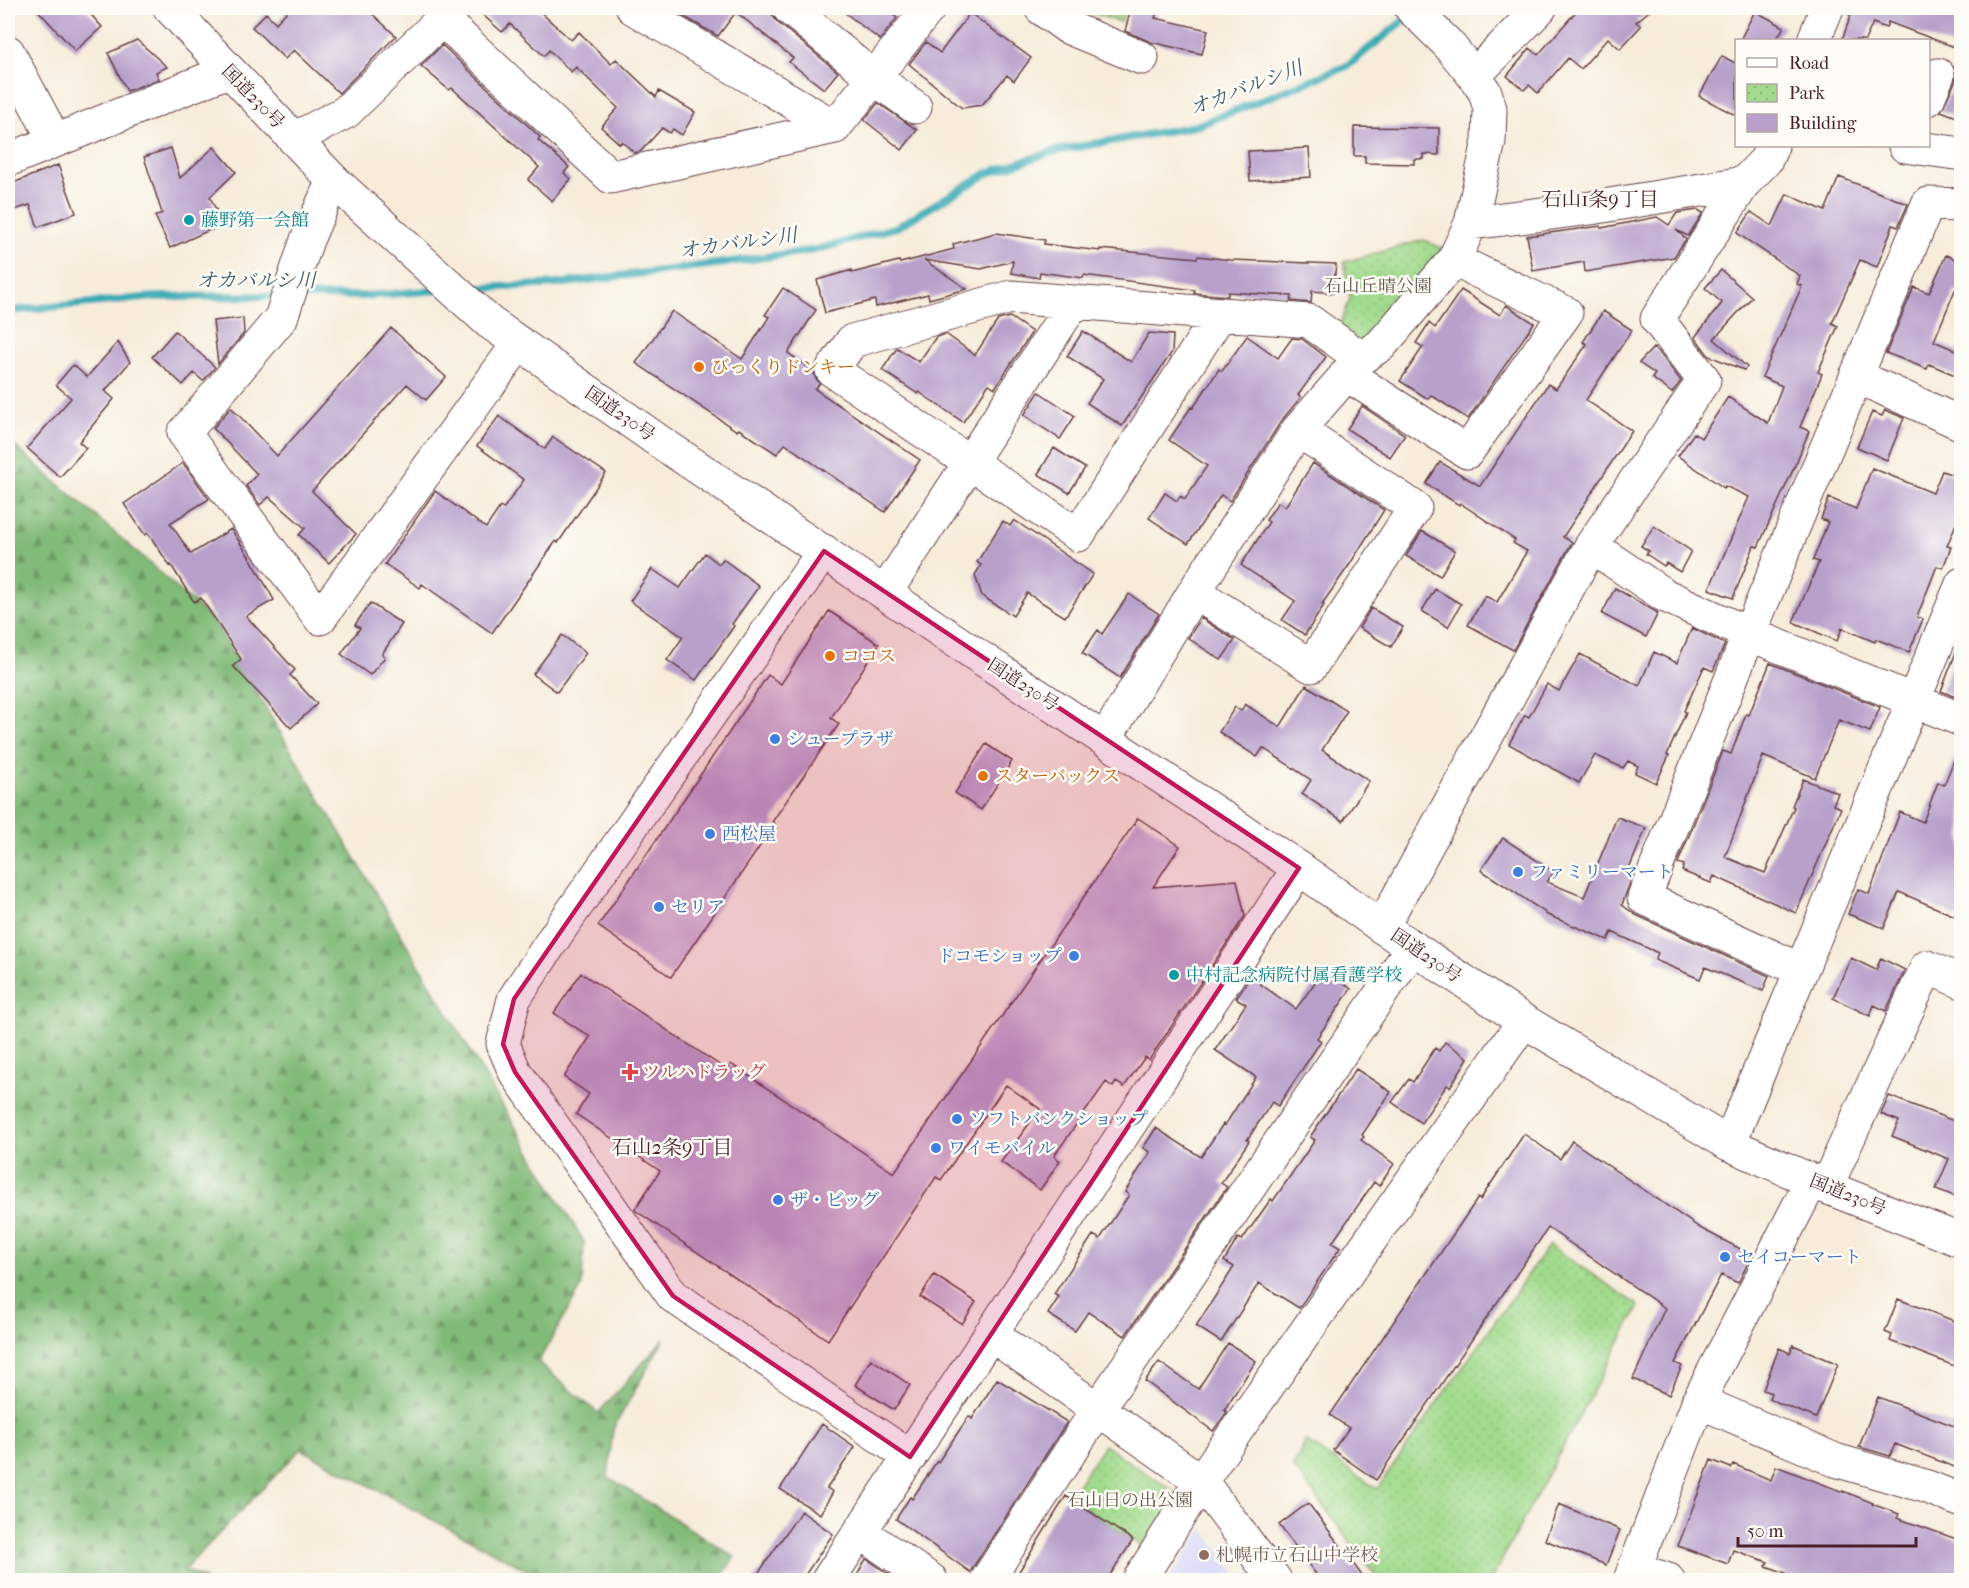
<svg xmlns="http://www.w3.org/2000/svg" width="1969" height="1588" font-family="'IM FELL French Canon','Noto Serif JP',serif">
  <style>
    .built { fill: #d7d7f8 }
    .forest { fill: url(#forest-firs); stroke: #666d52; stroke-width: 1.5 }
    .park { fill: url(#park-dots); stroke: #767d5c; stroke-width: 1.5 }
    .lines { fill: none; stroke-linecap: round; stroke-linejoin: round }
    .stream { stroke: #3aabb6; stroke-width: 8 }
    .building { fill: #b8a0cb }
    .minor-casing { stroke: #643e45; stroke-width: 35 }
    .highway-casing { stroke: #643e45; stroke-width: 35 }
    .minor { stroke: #fff; stroke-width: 33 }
    .highway { stroke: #fff; stroke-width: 33 }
    .marked { fill: #c2185b; fill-opacity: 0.2; stroke: #c2185b; stroke-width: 4.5; stroke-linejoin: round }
    .culture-dot { fill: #0f9aa8; stroke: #fdfcf7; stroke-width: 2 }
    .food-dot { fill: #e8710a; stroke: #fdfcf7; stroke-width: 2 }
    .shop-dot { fill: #3f7fe0; stroke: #fdfcf7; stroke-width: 2 }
    .health-dot { fill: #e0444e; stroke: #fdfcf7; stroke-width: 2 }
    .education-dot { fill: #8d6e63; stroke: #fdfcf7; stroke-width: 2 }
    .labels { text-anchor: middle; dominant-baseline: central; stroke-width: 5; stroke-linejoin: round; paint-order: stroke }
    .street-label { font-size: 18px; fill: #4a1f2b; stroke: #fdfcf7 }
    .culture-label { font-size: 18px; fill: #0d838f; stroke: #fdfcf7; text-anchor: start }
    .park-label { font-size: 18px; fill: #645748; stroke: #fdfcf7 }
    .food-label { font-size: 18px; fill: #c56008; stroke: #fdfcf7; text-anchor: start }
    .shop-label { font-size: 18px; fill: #366cbe; stroke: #fdfcf7; text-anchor: start }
    .health-label { font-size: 18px; fill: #be3a42; stroke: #fdfcf7; text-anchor: start }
    .education-label { font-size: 18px; fill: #785e54; stroke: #fdfcf7; text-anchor: start }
    .water-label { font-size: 20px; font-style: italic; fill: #435e6a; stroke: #fdfcf7 }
    .neighbourhood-label { font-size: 20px; fill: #4a1f2b; stroke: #fdfcf7 }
  </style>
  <defs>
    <pattern id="forest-firs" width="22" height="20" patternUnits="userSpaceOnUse" patternTransform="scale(1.5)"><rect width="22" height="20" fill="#81bb78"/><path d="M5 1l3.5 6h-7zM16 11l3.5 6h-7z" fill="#6c9763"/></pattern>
    <pattern id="park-dots" width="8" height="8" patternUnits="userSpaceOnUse" patternTransform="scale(1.5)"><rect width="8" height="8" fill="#a2db8d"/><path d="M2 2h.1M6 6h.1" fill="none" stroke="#8dbc7a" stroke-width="1.8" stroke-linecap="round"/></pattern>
  </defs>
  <rect width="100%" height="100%" fill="#fdfcf7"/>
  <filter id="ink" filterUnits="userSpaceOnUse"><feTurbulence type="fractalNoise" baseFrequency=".0167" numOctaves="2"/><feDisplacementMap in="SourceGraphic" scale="12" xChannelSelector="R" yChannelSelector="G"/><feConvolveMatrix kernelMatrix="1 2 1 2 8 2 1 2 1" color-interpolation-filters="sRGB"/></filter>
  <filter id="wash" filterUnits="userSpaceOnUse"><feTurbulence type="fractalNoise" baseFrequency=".008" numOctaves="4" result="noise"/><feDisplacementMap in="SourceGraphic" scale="24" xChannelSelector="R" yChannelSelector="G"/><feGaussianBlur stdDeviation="1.35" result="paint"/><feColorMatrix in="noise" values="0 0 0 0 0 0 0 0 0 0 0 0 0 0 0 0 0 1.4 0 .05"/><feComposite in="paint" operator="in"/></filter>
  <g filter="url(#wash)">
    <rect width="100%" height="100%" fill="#f7ecda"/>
    <path class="built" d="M1203 1529 1242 1580H1168Z"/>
    <path class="forest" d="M8 440 145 559 215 623 584 1242 582 1286 538 1362 598 1413 664 1339 613 1429 608 1477 735 1557 719 1580H545L301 1449 184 1570 207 1580H8Z"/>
    <path class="park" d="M1074 8H1126L1121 22Z
      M1423 240 1447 250 1375 338 1357 341 1340 325 1350 299 1344 262Z
      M1549 1245 1639 1306 1491 1580H1379L1293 1466 1306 1441 1377 1489Z
      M1104 1445 1176 1493 1148 1550 1069 1497Z"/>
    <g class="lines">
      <path class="stream" d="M467 289 556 284 717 264 815 250 897 227 988 173 1055 151 1196 126 1347 66 1408 17
        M296 296H364L440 290
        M8 311 154 297 278 296"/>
    </g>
    <g id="blocks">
      <path class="building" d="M36 8H85L102 27 75 51Z
        M290 8H366L396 36 339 93 294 50 285 59 252 27 266 13 276 23Z
        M475 8H536L571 40 579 32 611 64 616 59 656 97 659 91 695 112 682 135 673 129 670 133 662 128 641 151 634 153 622 141 620 144 601 127 618 108 576 67 571 72 549 50 544 56 510 24 502 32Z
        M686 8H768L777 22 838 72 824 89 789 62 793 58 736 12 718 36 681 15Z
        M839 8H884L897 18 880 40Z
        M1131 8H1158L1155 18 1208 30 1202 54 1151 42 1125 31Z
        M1579 8H1653L1636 22 1641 26 1620 49 1608 38 1581 69 1568 58 1538 93 1529 85 1524 90 1507 76 1530 48 1538 55Z
        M1845 8H1940L1962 16V50L1888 22 1886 28 1873 23 1865 40H1842L1851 15 1845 13Z
        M1755 11 1784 27 1776 40H1740Z
        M970 13 1031 58 1014 81 1007 75 982 105 962 108 909 64 926 42 940 53Z
        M137 40 167 67 156 72 159 79 127 91 108 53Z
        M442 45 540 137 538 140 569 167 564 173 571 179 552 201 528 180 539 167 452 88 449 90 421 66Z
        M1959 53 1962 54V119L1941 111 1955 82 1957 73 1954 67Z
        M1722 56 1737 64V116L1699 96Z
        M878 103 917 130 902 150 864 120Z
        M1354 127 1439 128V155L1424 154V159H1414V164L1365 163V156H1354Z
        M214 147 236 172 210 197 223 224 170 248 155 216 162 213 144 157 171 148 180 178Z
        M1309 148 1311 177 1250 181 1248 151Z
        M58 165 76 213 38 227 30 205 8 212V185Z
        M1839 177 1908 204 1898 227 1893 225 1877 267 1860 260 1832 323 1838 326 1818 372 1822 374 1800 427 1809 431 1797 461 1758 547 1754 546 1733 598 1709 589 1749 497 1725 486 1724 488 1678 456 1694 433 1701 438 1728 397 1768 423 1782 386 1762 377 1802 286 1797 284 1800 276 1737 233 1751 212 1772 226 1787 194 1825 211Z
        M1698 210 1703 213 1688 236 1676 230 1686 239 1674 257 1585 272 1584 262 1533 271 1527 236 1601 226V228L1657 217 1669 225 1677 213Z
        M996 233 1045 240 1044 244 1100 251V249L1197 258 1198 256 1231 260 1336 264 1333 293 1312 291 1311 303 1291 301 1292 296 1228 292V296L1194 293 1195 290 1084 275 1083 278 1040 272 1039 278 1011 273 1013 261 981 269 924 260 967 289 929 299 928 294 876 307 875 300 825 313 817 280 852 270V273L899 261 900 263 954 249 953 244Z
        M1946 255 1962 262V293L1955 290 1934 341 1962 353V378L1929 364 1927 369 1886 353 1914 287 1929 293Z
        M1721 270 1752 297 1714 339 1747 367 1744 370 1709 356 1695 337 1722 303 1705 288Z
        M783 288 816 310 788 353 814 371 815 378 820 383 815 389 920 460 885 512 785 444 777 454 739 429 737 431 636 363 672 311 742 359 769 317 765 315Z
        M1461 290 1500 315 1506 305 1534 323 1468 419 1431 395 1428 399 1400 381 1423 347 1416 343 1429 323 1435 328Z
        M1603 311 1632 330 1586 400 1632 431 1563 537 1572 542 1513 650 1468 625 1485 596 1497 602 1527 551 1513 543 1515 540 1460 503 1459 505 1426 484 1440 462 1480 486 1548 384 1556 389 1587 344 1583 342Z
        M1010 317 1032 332 995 388 989 384 963 422 919 392 918 394 882 370 897 348 919 362 936 337 946 334 975 355 998 320Z
        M243 318 244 333 218 364 213 321Z
        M391 328 446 377 426 400 407 384 312 491 356 534 329 563 299 535 305 528 269 497 260 505 246 486 257 474 213 428 231 407 277 456Z
        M175 331 215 367 203 381 194 373 183 385 152 357Z
        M1083 331 1131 362 1149 333 1173 335 1172 352 1122 426 1087 403 1103 379 1067 356Z
        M1247 336 1278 358 1292 338 1302 339 1326 357 1298 395 1301 397 1282 420 1230 501 1221 495 1188 544 1149 518 1165 493 1177 501 1180 496 1185 499 1207 466 1169 440 1191 407 1193 408 1219 369 1222 371Z
        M118 342 130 362 105 391 114 399 79 442 86 448 60 477 27 448 71 398 56 385 73 365 87 377Z
        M1653 348 1658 351 1681 381 1672 393 1652 378 1655 374 1639 363Z
        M1039 392 1075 416 1060 439 1024 415Z
        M1362 406 1405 435 1390 457 1347 429Z
        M1885 410 1904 418 1887 460 1857 447 1872 412 1882 416Z
        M499 416 545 449 553 437 606 473 558 543 556 541 492 633 422 584 420 588 385 564 435 491 486 528 500 507 503 509 524 480 477 446Z
        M1054 448 1085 468 1069 493 1038 474Z
        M183 463 209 499 170 523 191 554 231 529 252 561 274 600 246 616 295 670 290 675 317 704 291 728 233 666 241 659 201 598 194 602 171 565 170 566 148 533 145 535 124 504Z
        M1313 463 1384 510 1350 564 1322 604 1324 605 1305 635 1282 620 1295 601 1241 565 1269 522 1266 520 1278 502 1285 507Z
        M1872 468 1933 493 1942 471 1962 478V509L1947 546 1951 547 1943 568 1937 566 1917 617 1923 619 1909 652 1876 639 1875 642 1842 628 1837 641 1793 622 1819 562 1813 560 1828 522 1821 519 1829 498 1856 509Z
        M1014 520 1093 574 1065 617 1027 593 1013 616 982 596 975 575 981 565 977 562 1003 521 1010 526Z
        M1654 526 1691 551 1680 572 1666 563 1664 566 1646 554 1649 551 1641 546Z
        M1422 531 1455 551 1440 576 1406 556Z
        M705 553 719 564 723 559 759 586 732 624 734 626 696 680 667 660 683 637 630 601 652 569 680 588Z
        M1615 588 1658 613 1646 637 1602 614Z
        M1435 589 1461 604 1448 627 1422 611Z
        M1129 594 1159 614 1120 678 1082 653 1098 630 1102 634Z
        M370 603 402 624 382 654 385 657 370 675 341 654 360 628 355 625Z
        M1371 608 1403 627 1391 647 1359 628Z
        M829 611 879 644 831 718 839 724 772 822 775 824 671 977 598 926 768 675 781 684Z
        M1201 618 1235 640 1221 660 1188 638Z
        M1692 628 1725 644 1713 671 1704 667 1684 711 1686 712 1667 755 1669 756 1656 783 1635 773 1638 766 1628 761 1623 768 1595 755 1579 783 1509 744 1525 715 1529 717 1547 684 1559 691 1580 654 1639 686 1654 652 1677 663Z
        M562 635 586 653 557 692 533 674Z
        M1960 642H1962V700L1941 691Z
        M1770 663 1880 707 1870 732 1839 720 1815 778 1763 756 1725 857 1765 873 1794 807 1792 806 1803 779 1838 793 1833 805 1841 808 1796 913 1714 876 1711 883 1682 871 1684 865 1678 863 1723 751 1731 754 1746 714 1749 715Z
        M1306 685 1347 711 1322 750 1369 781 1343 821 1302 794 1311 780 1263 748 1257 757 1219 732 1235 707 1241 711 1245 704 1280 727Z
        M986 744 1012 761 981 810 955 793Z
        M1960 745H1962V919L1899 892 1884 928 1848 914 1858 889 1869 894 1900 812 1923 822 1938 782 1944 785Z
        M1617 817 1646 828 1629 869 1634 871 1622 905 1636 915 1769 976 1763 991 1705 967 1700 979 1655 960 1658 953 1612 932 1608 940 1545 914 1546 913 1481 870 1503 838 1554 872 1547 882 1584 897Z
        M1138 818 1180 846 1153 887 1237 880 1245 916 1149 1060 1145 1057 1124 1087 1116 1082 1113 1087 1106 1082 1054 1156 1060 1161 1040 1190 1001 1162 1040 1109 1006 1085 941 1180 936 1177 828 1340 636 1211 635 1209 660 1171 576 1114 589 1094 564 1077 590 1037 554 1013 581 973 727 1070 731 1064 894 1173Z
        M1851 958 1876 970 1881 958 1905 970 1886 1011 1874 1005 1870 1016 1833 998Z
        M1324 970 1351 989 1317 1038 1321 1041 1278 1106 1272 1102 1247 1140 1249 1141 1221 1183 1227 1187 1125 1336 1088 1312 1075 1331 1048 1314 1059 1297 1054 1294 1093 1235 1100 1239 1129 1195 1125 1192 1150 1152 1143 1148 1156 1128 1201 1157 1223 1124 1225 1125 1256 1077 1215 1050 1246 1004 1236 998 1250 977 1296 1009Z
        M1445 1042 1468 1058 1450 1087 1447 1085 1421 1123 1392 1102 1409 1079 1413 1082 1435 1048 1439 1051Z
        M1356 1069 1391 1092 1362 1135 1364 1137 1361 1140 1394 1164 1379 1186 1374 1182 1332 1243 1340 1248 1299 1308 1259 1283 1221 1342 1196 1326 1234 1267 1224 1261 1238 1238 1242 1240 1271 1199 1273 1201 1315 1140 1310 1137Z
        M1889 1096 1962 1124V1199L1936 1189 1949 1159 1892 1136 1899 1121 1881 1114Z
        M1524 1134 1560 1159 1572 1141 1700 1228 1752 1255 1738 1283 1721 1275 1675 1363 1682 1366 1669 1395 1633 1379 1665 1308 1548 1228 1376 1480 1333 1450 1349 1428 1330 1415 1478 1198 1480 1200Z
        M934 1275 976 1302 962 1324 920 1297Z
        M1898 1299 1962 1324V1369L1890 1341 1892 1335 1885 1332Z
        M1228 1343 1256 1361 1224 1410 1227 1412 1213 1431 1145 1381 1159 1362 1198 1389Z
        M1793 1345 1838 1364 1816 1418 1769 1399 1771 1393 1763 1390 1779 1348 1790 1353Z
        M871 1359 910 1385 894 1410 855 1385Z
        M997 1379 1067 1422 970 1572 896 1519 910 1497 912 1499 937 1461 938 1462 969 1416 972 1419Z
        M1878 1397 1962 1429V1470L1895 1444 1890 1456 1859 1447Z
        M822 1424 855 1447 827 1488 833 1492 820 1514 780 1489Z
        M1711 1460 1731 1468 1733 1464 1771 1480 1776 1466 1843 1492V1491L1873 1503 1872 1504 1899 1514 1897 1518 1962 1541V1581H1784L1786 1573 1766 1566 1768 1562 1733 1550 1728 1564 1678 1546Z
        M1066 1496 1133 1540 1106 1581H1013Z
        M1308 1503 1324 1524 1366 1581H1321L1295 1546 1279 1525Z
        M1559 1504 1620 1530 1606 1565 1545 1540Z
        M801 1511 833 1534 801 1581H753Z
        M866 1559 870 1561 898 1581H854Z"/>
    </g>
  </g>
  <g filter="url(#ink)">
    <use href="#blocks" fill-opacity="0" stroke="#643e45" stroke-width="1.5"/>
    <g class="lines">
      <g class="minor-casing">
        <path id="minor" d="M633 8 835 127
          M789 8 874 78 915 107
          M1041 8 1067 27 1142 58
          M443 20 611 177 835 127 929 8
          M1814 40 1827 8
          M8 52 55 141
          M1474 76 1540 8
          M1928 99 1938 75
          M294 139 346 112 454 8
          M1905 146 1962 154
          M8 160 228 71
          M333 180 307 240 281 318 184 433 320 618 519 343
          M1471 223 1591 208 1744 183
          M1220 314 1078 535 832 370 852 341 1011 297 1309 321 1361 358
          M1346 374 1467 452 1566 313 1454 260
          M1856 376 1962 424
          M1591 546 1664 595 1749 634 1962 720
          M824 551 560 929 514 999 503 1044 515 1072 673 1296 910 1457
          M1194 592 1311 666 1415 508 1298 430
          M885 593 1074 302
          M1105 739 1194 592 1298 430 1361 358 1381 345 1454 260 1471 223 1489 141 1490 109 1485 92 1474 76 1448 44 1411 8
          M1382 927 1591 546 1704 380 1657 319 1744 183 1766 160 1772 146
          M1801 970 1644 898 1749 634 1928 204 1962 205
          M1729 1144 1962 584
          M1826 1187 1927 967 1962 982
          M990 1334 1201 1481 1275 1580
          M1698 1401 1835 1460 1925 1486 1962 1501
          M860 1532 931 1580
          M1634 1569 1668 1580
          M828 1580 1299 868
          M987 1580 1098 1409 1413 947
          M1139 1580 1201 1481 1524 1021
          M1630 1580 1700 1398 1812 1180"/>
      </g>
      <g class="highway-casing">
        <path id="highway" d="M170 8 333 180 489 322 660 442 978 656 1299 868 1382 927 1524 1021 1729 1144 1826 1187 1962 1241"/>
      </g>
      <use href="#minor" class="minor"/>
      <use href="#highway" class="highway"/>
    </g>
  </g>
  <path class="marked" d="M824 551 1299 868 910 1457 673 1296 515 1072 503 1044 514 999Z"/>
  <g class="culture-dot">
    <circle cx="189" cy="220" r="6"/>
    <circle cx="1174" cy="975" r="6"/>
  </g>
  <g class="food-dot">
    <circle cx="699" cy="367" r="6"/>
    <circle cx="830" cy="656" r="6"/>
    <circle cx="983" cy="776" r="6"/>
  </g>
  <g class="shop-dot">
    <circle cx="775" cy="739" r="6"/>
    <circle cx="710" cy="834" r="6"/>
    <circle cx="1518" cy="872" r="6"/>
    <circle cx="659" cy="907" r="6"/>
    <circle cx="1074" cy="956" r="6"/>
    <circle cx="957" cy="1119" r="6"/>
    <circle cx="936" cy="1148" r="6"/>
    <circle cx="778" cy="1200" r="6"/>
    <circle cx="1725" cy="1257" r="6"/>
  </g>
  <path class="health-dot" d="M627 1063h6v6h6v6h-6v6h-6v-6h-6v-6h6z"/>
  <circle class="education-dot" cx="1204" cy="1555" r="6"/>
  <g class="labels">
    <g class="street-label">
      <text transform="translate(253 97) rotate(46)">国道230号</text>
      <text transform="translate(620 414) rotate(35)">国道230号</text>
      <text transform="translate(1023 685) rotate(33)">国道230号</text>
      <text transform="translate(1426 956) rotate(34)">国道230号</text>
      <text transform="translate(1848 1195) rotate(22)">国道230号</text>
    </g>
    <g class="culture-label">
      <text x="201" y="220">藤野第一会館</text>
      <text x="1186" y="975">中村記念病院付属看護学校</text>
    </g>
    <g class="park-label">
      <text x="1378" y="286">石山丘晴公園</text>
      <text x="1130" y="1500">石山日の出公園</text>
    </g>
    <g class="food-label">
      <text x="711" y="367">びっくりドンキー</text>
      <text x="842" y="656">ココス</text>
      <text x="995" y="776">スターバックス</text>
    </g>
    <g class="shop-label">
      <text x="787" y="739">シュープラザ</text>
      <text x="722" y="834">西松屋</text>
      <text x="1530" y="872">ファミリーマート</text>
      <text x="671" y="907">セリア</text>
      <text x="1062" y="956" text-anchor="end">ドコモショップ</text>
      <text x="969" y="1119">ソフトバンクショップ</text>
      <text x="948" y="1148">ワイモバイル</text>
      <text x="790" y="1200">ザ・ビッグ</text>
      <text x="1737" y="1257">セイコーマート</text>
    </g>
    <g class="health-label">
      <text x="642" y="1072">ツルハドラッグ</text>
    </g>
    <g class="education-label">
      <text x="1216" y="1555">札幌市立石山中学校</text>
    </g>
    <g class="water-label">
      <text transform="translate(1246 88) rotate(-21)">オカバルシ川</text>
      <text transform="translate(738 243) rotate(-8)">オカバルシ川</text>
      <text x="256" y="280">オカバルシ川</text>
    </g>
    <g class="neighbourhood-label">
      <text x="1600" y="199">石山1条9丁目</text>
      <text x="672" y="1147">石山2条9丁目</text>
    </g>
  </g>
  <rect width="1969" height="1588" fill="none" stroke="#fdfcf7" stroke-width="30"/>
  <rect x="1735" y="39" width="195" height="108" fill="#fdfcf7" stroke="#b5a4a5" stroke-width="1.5"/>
  <rect x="1747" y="58" width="30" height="9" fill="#ffffff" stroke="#b5a4a5" stroke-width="1.5"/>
  <text x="1789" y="69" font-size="18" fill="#4a1f2b">Road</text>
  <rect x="1747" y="84" width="30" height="18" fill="url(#park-dots)" stroke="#b5a4a5" stroke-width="1.5"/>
  <text x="1789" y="99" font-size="18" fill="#4a1f2b">Park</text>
  <rect x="1747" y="114" width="30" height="18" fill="#b8a0cb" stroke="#b5a4a5" stroke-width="1.5"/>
  <text x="1789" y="129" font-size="18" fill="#4a1f2b">Building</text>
  <path d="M1738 1537v9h178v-9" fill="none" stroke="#4a1f2b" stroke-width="3"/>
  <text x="1747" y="1537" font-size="18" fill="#4a1f2b" stroke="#fdfcf7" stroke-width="4.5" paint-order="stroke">50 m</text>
</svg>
